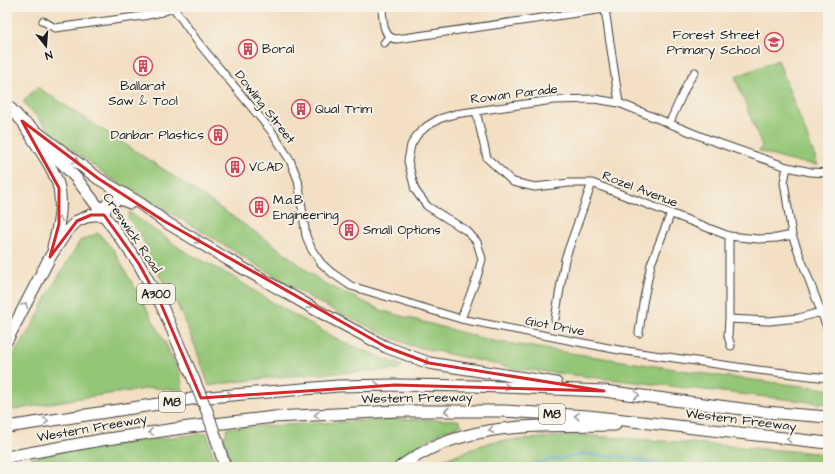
<svg xmlns="http://www.w3.org/2000/svg" width="835" height="474" font-family="'Architects Daughter',sans-serif">
  <style>
    .green { fill: #94c677; stroke: #58714a }
    .lines { fill: none; stroke-linecap: round; stroke-linejoin: round }
    .stream { stroke: #5ca3d3; stroke-width: 2 }
    .minor-casing { stroke: #3c3935; stroke-width: 9 }
    .highway-casing { stroke: #3c3935; stroke-width: 13 }
    .minor { stroke: #fff; stroke-width: 7 }
    .highway { stroke: #fff; stroke-width: 11 }
    .highway-bridge-casing { stroke: #3c3935; stroke-width: 13; stroke-linecap: butt }
    .highway-bridge { stroke: #fff; stroke-width: 11 }
    .oneway { stroke: #999 }
    .marked { fill: none; stroke: #d62828; stroke-width: 3; stroke-linejoin: round }
    .labels { text-anchor: middle; dominant-baseline: central; stroke-width: 4; stroke-linejoin: round; paint-order: stroke }
    .shield { fill: #f7f3e8; stroke: #5e5c59; stroke-width: 1 }
    .shield-label { font-size: 12px; font-weight: bold; fill: #1c1c1c }
    .poi-label { font-size: 13px; fill: #1c1c1c; stroke: #f7f3e8; text-anchor: start }
    .street-label { font-size: 13px; fill: #1c1c1c; stroke: #f7f3e8 }
  </style>
  <rect width="100%" height="100%" fill="#f7f3e8"/>
  <filter id="ink" filterUnits="userSpaceOnUse"><feTurbulence type="fractalNoise" baseFrequency=".025" numOctaves="2"/><feDisplacementMap in="SourceGraphic" scale="8" xChannelSelector="R" yChannelSelector="G"/><feConvolveMatrix kernelMatrix="1 2 1 2 8 2 1 2 1" color-interpolation-filters="sRGB"/></filter>
  <filter id="wash" filterUnits="userSpaceOnUse"><feTurbulence type="fractalNoise" baseFrequency=".012" numOctaves="4" result="noise"/><feDisplacementMap in="SourceGraphic" scale="16" xChannelSelector="R" yChannelSelector="G"/><feGaussianBlur stdDeviation="0.9" result="paint"/><feColorMatrix in="noise" values="0 0 0 0 0 0 0 0 0 0 0 0 0 0 0 0 0 1.4 0 .05"/><feComposite in="paint" operator="in"/></filter>
  <g filter="url(#wash)">
    <rect width="100%" height="100%" fill="#f3dfc3"/>
    <path class="green" d="M778 60 818 165 786 160 759 151 762 146 735 77Z
      M37 87 163 169 274 245 322 282 383 311 493 341 720 376 828 389V404L512 368 409 345 388 336 321 304 186 222 110 178 57 138 23 102Z
      M129 212 184 251 233 277 275 304 339 340 402 366 398 370C335 373 271 375 209 386L195 346 177 304 153 265 142 237 128 218Z
      M98 233 113 249 164 340 180 375 183 390 151 388 74 399 7 411V363L14 354 35 321 51 289 80 241Z
      M397 419 458 420 462 425 441 432 385 467H232L224 438 228 428Z
      M207 433 216 467H49L32 463 31 458 68 450Z
      M577 435 692 443 828 454V467H425L490 442Z"/>
    <g class="lines">
      <path class="stream" d="M522 467 546 461 584 454 630 458 675 467"/>
    </g>
  </g>
  <g filter="url(#ink)">
    <g class="lines">
      <g class="minor-casing">
        <path id="minor" d="M173 7 197 41 272 132 290 160 298 180 306 236 312 250 321 263 332 273 351 286 461 319 619 350 758 370 828 378
          M382 7C383 18 382 39 397 39L618 7
          M605 9 619 103
          M43 21 55 28 143 16 162 12 173 8
          M384 43 389 37
          M476 111 487 158 513 182 535 187 569 183H592L729 236 758 239 777 238 792 235
          M669 124 688 82 695 72
          M787 167 784 182 792 235 828 330
          M729 236V319L769 321 799 318 821 312
          M461 319 477 277 482 259 477 242 467 231 427 206 415 190 408 161 411 145 417 135 427 126 439 119 455 114 553 100 595 99 619 103 710 140 787 167 811 172 828 173
          M555 319 565 259 592 183
          M729 319 728 336 731 346
          M639 333 643 303 651 264 671 213"/>
      </g>
      <g class="highway-casing">
        <path id="highway" d="M7 105 27 126
          M22 121 99 179 141 204 164 221 227 259 318 311 386 347 429 363 556 383
          M25 126C35 143 55 169 59 188 63 208 58 228 53 247
          M43 143 76 178 104 215 139 264 161 304 194 380
          M104 215 106 206 110 201 121 199 130 203
          M7 340 50 257 67 231 77 221 91 215H104
          M7 427 198 398 338 386 395 385 474 386 604 391 765 412 828 417
          M217 441 225 467
          M7 457 101 440 189 427 274 417 397 411H504L588 416 828 443
          M400 467C462 420 541 426 615 425"/>
      </g>
      <use href="#minor" class="minor"/>
      <use href="#highway" class="highway"/>
      <g class="highway-bridge-casing">
        <path id="highway-bridge" d="M194 380 207 411 217 441"/>
      </g>
      <use href="#highway-bridge" class="highway-bridge"/>
    </g>
    <defs><path id="oneway-chevron" d="M-2-3.5L2.5 0L-2 3.5" fill="none" stroke-width="1.6" stroke-linecap="round" stroke-linejoin="round"/></defs>
    <g class="oneway">
      <use href="#oneway-chevron" transform="translate(76 161) rotate(38)"/>
      <use href="#oneway-chevron" transform="translate(59 219) rotate(-85)"/>
      <use href="#oneway-chevron" transform="translate(198 241) rotate(32)"/>
      <use href="#oneway-chevron" transform="translate(25 305) rotate(-64)"/>
      <use href="#oneway-chevron" transform="translate(310 306) rotate(30)"/>
      <use href="#oneway-chevron" transform="translate(427 362) rotate(17)"/>
      <use href="#oneway-chevron" transform="translate(377 385) rotate(-2)"/>
      <use href="#oneway-chevron" transform="translate(507 387) rotate(2)"/>
      <use href="#oneway-chevron" transform="translate(230 395) rotate(-5)"/>
      <use href="#oneway-chevron" transform="translate(637 395) rotate(7)"/>
      <use href="#oneway-chevron" transform="translate(447 411) rotate(-180)"/>
      <use href="#oneway-chevron" transform="translate(317 415) rotate(177)"/>
      <use href="#oneway-chevron" transform="translate(577 416) rotate(-176)"/>
      <use href="#oneway-chevron" transform="translate(46 421) rotate(-9)"/>
      <use href="#oneway-chevron" transform="translate(491 430) rotate(173)"/>
      <use href="#oneway-chevron" transform="translate(151 432) rotate(171)"/>
      <use href="#oneway-chevron" transform="translate(789 439) rotate(-174)"/>
    </g>
  </g>
  <path class="marked" d="M22 121 99 179 164 221 386 347 429 363 604 391 395 385 201 398 161 304 139 264 104 215H91L77 221 50 257 59 224V188Z"/>
  <defs>
    <g id="school-ring" transform="scale(1)"><circle r="9.5" fill="#f7f3e8" stroke="#d1495b" stroke-width="1.5"/><path d="M0-5L7-2L0 1L-7-2ZM-4 1L0 2.5L4 1V4Q0 6-4 4Z" fill="#d1495b"/></g>
    <g id="building-ring" transform="scale(1)"><circle r="9.5" fill="#f7f3e8" stroke="#d1495b" stroke-width="1.5"/><path d="M-4-6H4V6H1V3H-1V6H-4ZM-2.5-4.3h1.7v1.8h-1.7ZM.8-4.3h1.7v1.8H.8ZM-2.5-1h1.7V.8h-1.7ZM.8-1h1.7V.8H.8Z" fill="#d1495b"/></g>
  </defs>
  <g fill-rule="evenodd">
    <use href="#school-ring" x="774" y="42"/>
    <use href="#building-ring" x="248" y="49"/>
    <use href="#building-ring" x="143" y="66"/>
    <use href="#building-ring" x="301" y="109"/>
    <use href="#building-ring" x="218" y="135"/>
    <use href="#building-ring" x="235" y="167"/>
    <use href="#building-ring" x="259" y="207"/>
    <use href="#building-ring" x="349" y="230"/>
  </g>
  <g class="labels">
    <g class="shield">
      <rect x="137" y="284" width="38" height="20" rx="3"/>
      <rect x="159" y="392" width="26" height="20" rx="3"/>
      <rect x="539" y="404" width="26" height="20" rx="3"/>
    </g>
    <g class="shield-label">
      <text x="156" y="294">A300</text>
      <text x="172" y="402">M8</text>
      <text x="552" y="414">M8</text>
    </g>
    <g class="poi-label">
      <text x="760" y="35" text-anchor="end">Forest Street<tspan x="760" dy="15">Primary School</tspan></text>
      <text x="262" y="49">Boral</text>
      <text x="143" y="86" text-anchor="middle">Ballarat<tspan x="143" dy="15">Saw &amp; Tool</tspan></text>
      <text x="315" y="109">Qual Trim</text>
      <text x="204" y="135" text-anchor="end">Danbar Plastics</text>
      <text x="249" y="167">VCAD</text>
      <text x="273" y="200">M.a.B<tspan x="273" dy="15">Engineering</tspan></text>
      <text x="363" y="230">Small Options</text>
    </g>
    <g class="street-label">
      <text transform="translate(514 94) rotate(-7)">Rowan Parade</text>
      <text transform="translate(265 107) rotate(52)">Dowling Street</text>
      <text transform="translate(640 189) rotate(21)">Rozel Avenue</text>
      <text transform="translate(132 233) rotate(56)">Creswick Road</text>
      <text transform="translate(555 326) rotate(11)">Giot Drive</text>
      <text transform="translate(417 398) rotate(-1)">Western Freeway</text>
      <text transform="translate(741 420) rotate(7)">Western Freeway</text>
      <text transform="translate(92 428) rotate(-10)">Western Freeway</text>
    </g>
  </g>
  <rect width="835" height="474" fill="none" stroke="#f7f3e8" stroke-width="24"/>
  <g transform="translate(46 46) rotate(163)" stroke="#f7f3e8" stroke-width="3" paint-order="stroke">
  <path d="M0-3L7 15L0 10L-7 15Z" fill="#1c1c1c"/>
  <text y="-6" font-size="11" font-weight="bold" text-anchor="middle" fill="#1c1c1c">N</text>
  </g>
</svg>
